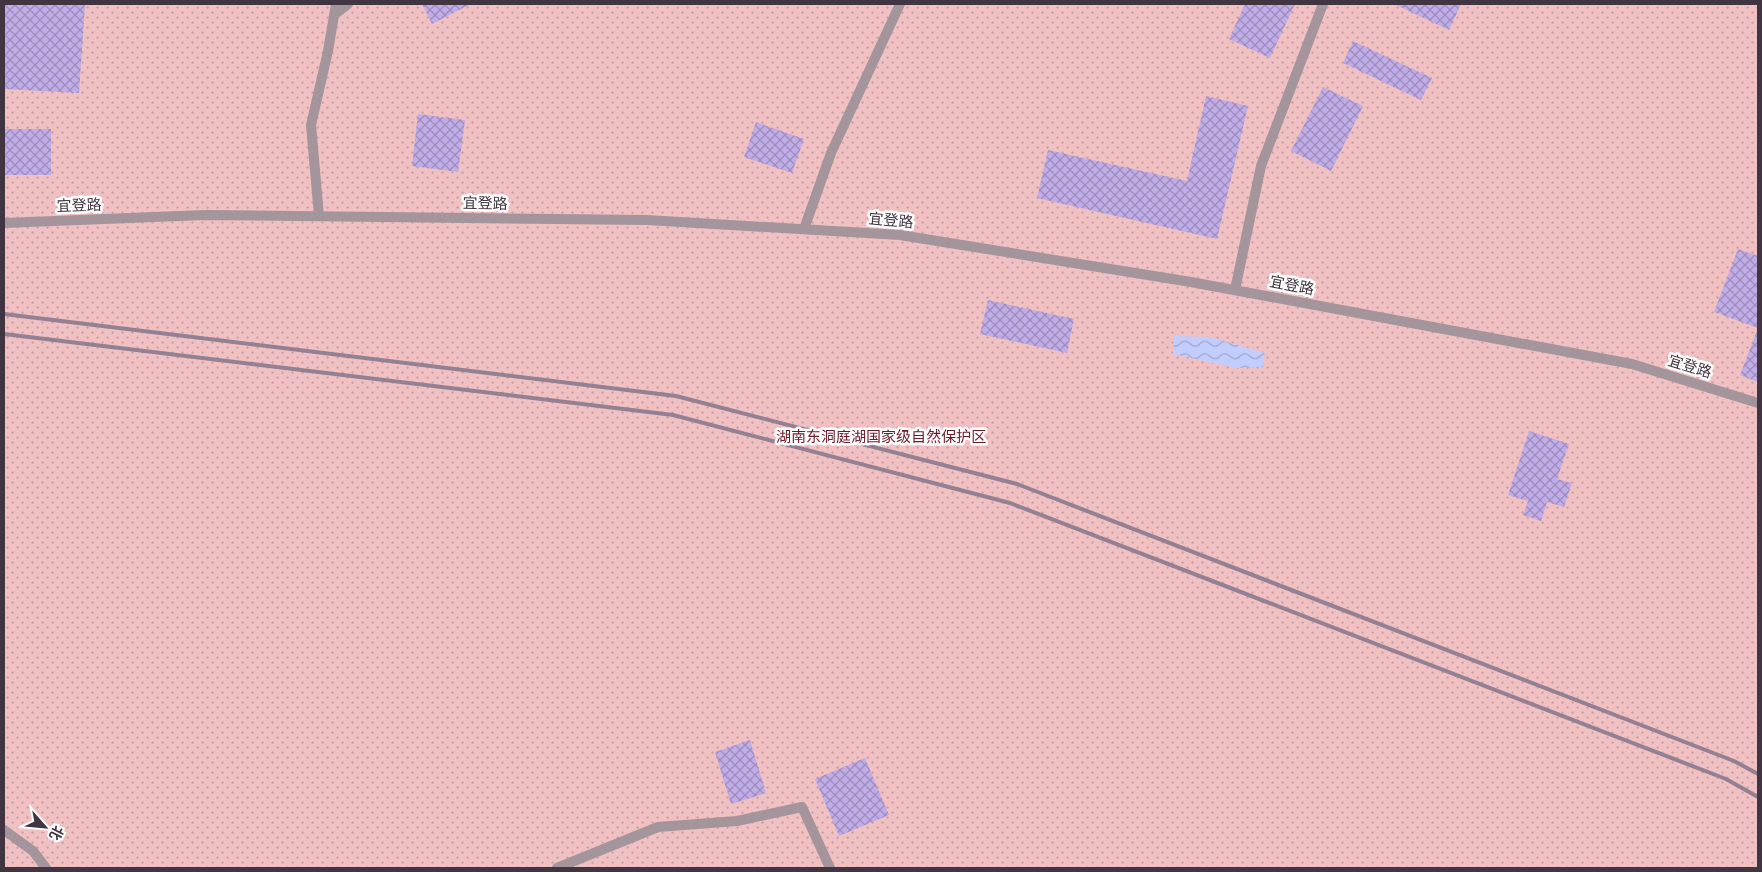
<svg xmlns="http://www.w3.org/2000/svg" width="1762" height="872" font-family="'PT Sans','Noto Sans SC',sans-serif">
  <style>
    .park { fill: url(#park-dots) }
    .water { fill: url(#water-waves) }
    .building { fill: url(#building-cross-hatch) }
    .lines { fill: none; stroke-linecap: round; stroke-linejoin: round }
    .minor { stroke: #a4949b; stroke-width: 10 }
    .tertiary { stroke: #a4949b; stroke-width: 10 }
    .rail { stroke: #938093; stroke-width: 4 }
    .labels { text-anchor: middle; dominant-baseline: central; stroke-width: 5; stroke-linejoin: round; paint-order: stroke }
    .street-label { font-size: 15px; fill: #403540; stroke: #fff }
    .park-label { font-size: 15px; fill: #6d1b28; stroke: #fff }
  </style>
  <defs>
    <pattern id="park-dots" width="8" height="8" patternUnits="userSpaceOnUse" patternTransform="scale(1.25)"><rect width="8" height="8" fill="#f0c0c2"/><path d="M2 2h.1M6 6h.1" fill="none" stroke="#c49d9f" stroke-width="1.8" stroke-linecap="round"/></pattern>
    <pattern id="water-waves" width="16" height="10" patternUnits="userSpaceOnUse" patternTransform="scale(1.25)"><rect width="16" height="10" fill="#c2cdfd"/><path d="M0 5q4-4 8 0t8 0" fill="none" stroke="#9fa7ce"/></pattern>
    <pattern id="building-cross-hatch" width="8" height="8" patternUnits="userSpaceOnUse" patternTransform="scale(1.25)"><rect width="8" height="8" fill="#c0ace7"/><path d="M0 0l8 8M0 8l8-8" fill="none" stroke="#9d8dbd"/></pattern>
  </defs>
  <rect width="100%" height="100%" fill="#f9ddfa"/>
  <path class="park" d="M4 4H1758V868H4Z"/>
  <path class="water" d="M1174 336 1210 337 1265 353 1263 367 1236 368 1173 354Z"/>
  <path class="building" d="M4 4H85L79 93 4 89Z
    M422 4H468L469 5 432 24Z
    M1245 4H1295L1270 58 1229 39Z
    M1394 4H1461L1449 30Z
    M1353 41 1432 78 1421 100 1343 63Z
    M1323 87 1363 106 1331 171 1291 151Z
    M1206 96 1248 106 1217 239 1037 198 1048 150 1187 181Z
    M418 114 465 120 458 172 412 166Z
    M756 122 804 139 792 173 744 157Z
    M4 129H51V175H4Z
    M1738 249 1758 256V382L1740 375 1758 328 1714 312Z
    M988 300 1074 319 1067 353 980 334Z
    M1529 431 1569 444 1557 479 1572 483 1564 507 1547 502 1541 521 1523 515 1528 501 1508 495Z
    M750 740 766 793 731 804 715 752Z
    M865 758 889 815 839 836 815 779Z"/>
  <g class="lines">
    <path class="minor" d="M335 14 348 4
      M319 216 311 125 328 51 336 4
      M804 229 831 153 900 4
      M1235 290 1261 166 1323 4
      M4 830 33 851 46 868
      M557 868 658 827 737 821 802 807 830 868"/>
    <path class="tertiary" d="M4 223 205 215 647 220 900 235 1191 282 1632 364 1758 403"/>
    <path class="rail" d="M4 314 676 396 1017 484 1734 761 1758 774
      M4 334 673 415 1010 503 1726 779 1758 797"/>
  </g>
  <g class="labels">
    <g class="street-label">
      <text transform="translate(485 203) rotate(1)">宜登路</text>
      <text transform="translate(79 205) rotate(-2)">宜登路</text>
      <text transform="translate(891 220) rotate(5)">宜登路</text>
      <text transform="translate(1292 285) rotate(11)">宜登路</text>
      <text transform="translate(1690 366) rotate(17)">宜登路</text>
    </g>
    <g class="park-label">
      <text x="881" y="436">湖南东洞庭湖国家级自然保护区</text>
    </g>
  </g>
  <rect width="1762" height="872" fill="none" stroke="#403540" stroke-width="10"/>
  <g transform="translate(45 827) rotate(117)" stroke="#ffffff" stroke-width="4" paint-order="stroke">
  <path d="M0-4L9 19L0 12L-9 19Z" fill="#403540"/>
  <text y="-8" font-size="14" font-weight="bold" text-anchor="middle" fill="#403540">北</text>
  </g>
</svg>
